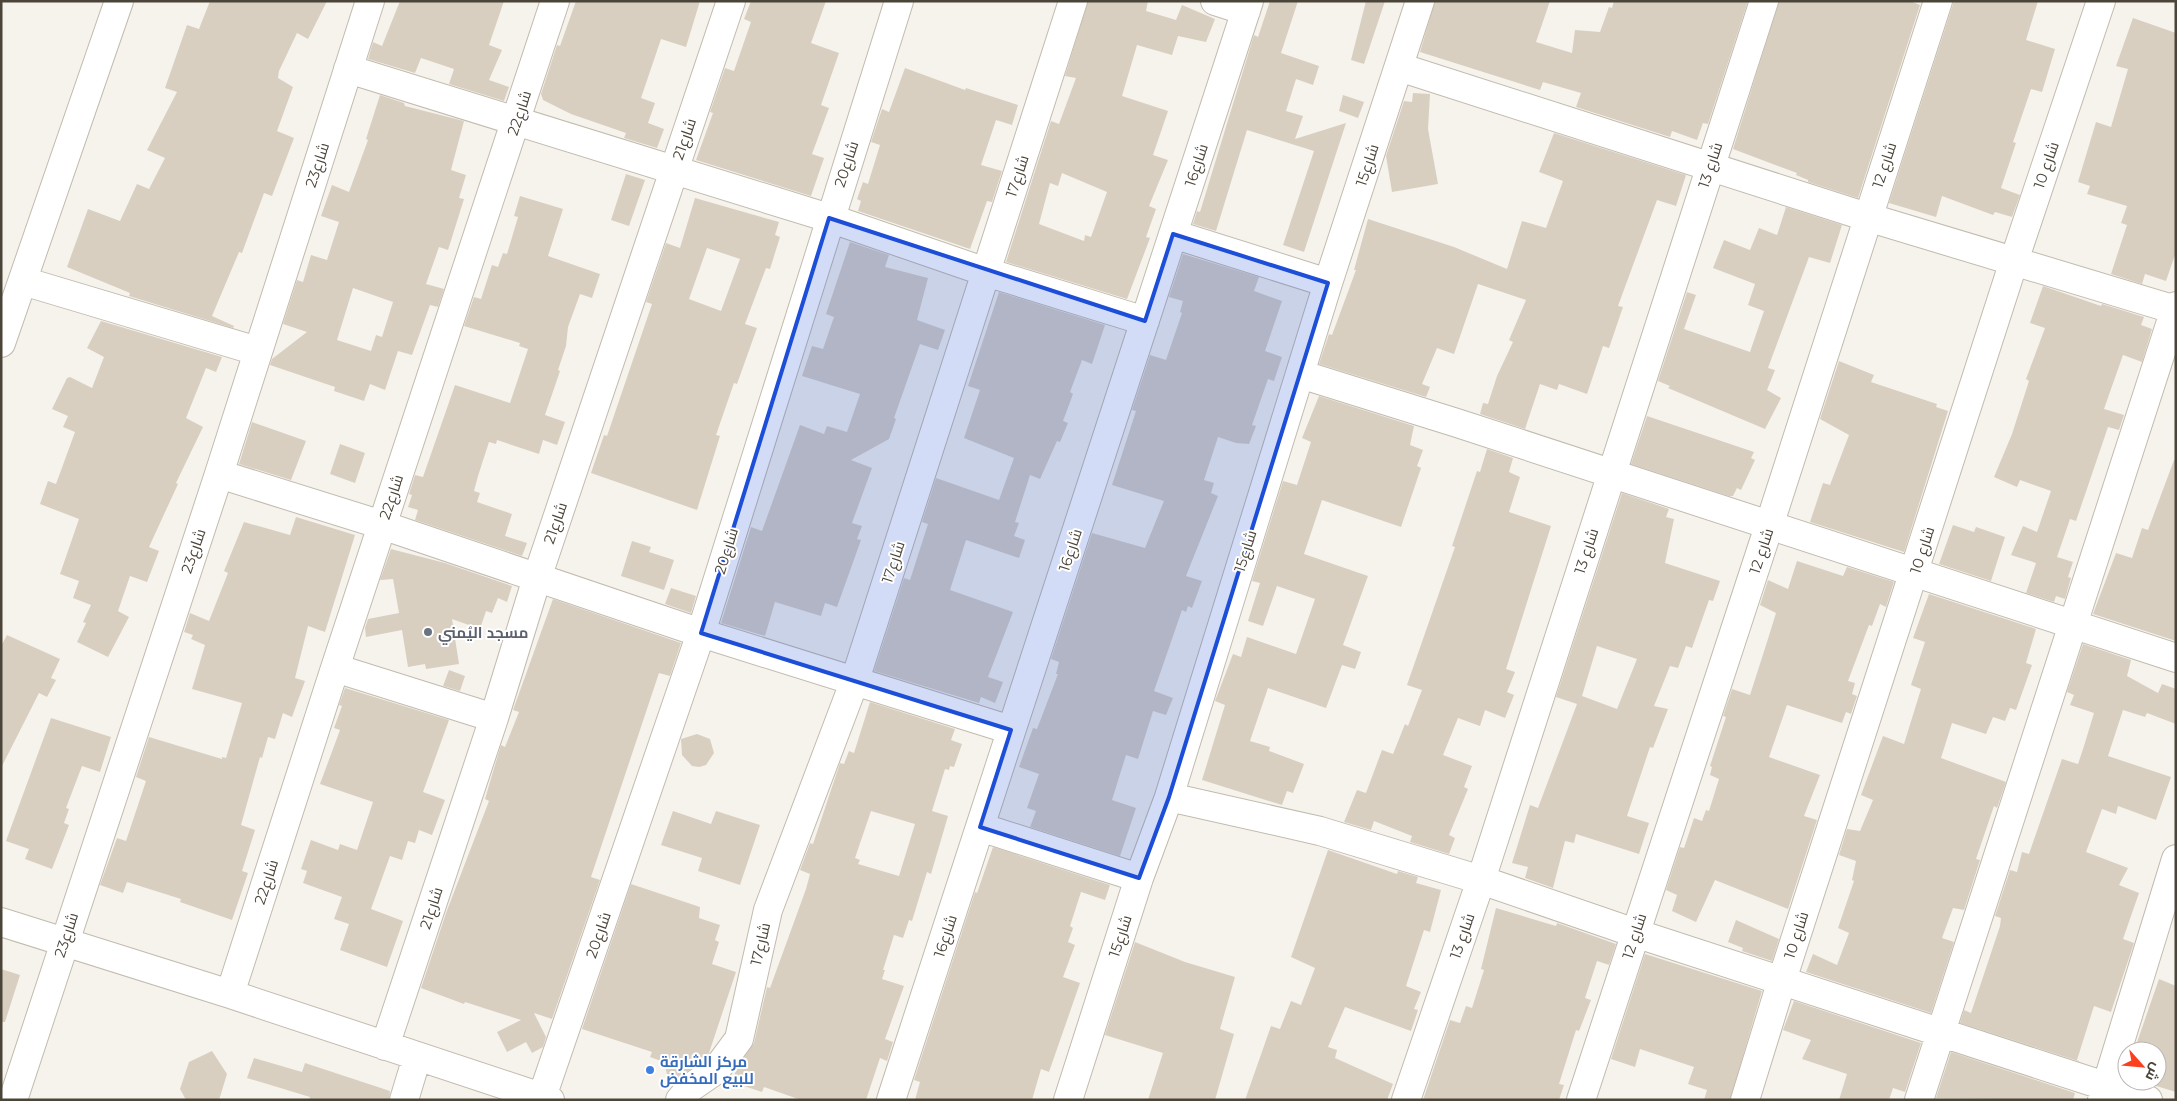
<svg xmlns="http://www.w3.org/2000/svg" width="2177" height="1101" font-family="Montserrat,Cairo,sans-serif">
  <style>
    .building { fill: #d8cfc1; fill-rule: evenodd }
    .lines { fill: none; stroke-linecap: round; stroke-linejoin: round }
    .minor-casing { stroke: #c2bbae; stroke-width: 30 }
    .minor { stroke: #fff; stroke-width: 28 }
    .marked { fill: #1d4ed8; fill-opacity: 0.2; stroke: #1d4ed8; stroke-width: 4; stroke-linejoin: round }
    .worship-dot { fill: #6b7280; stroke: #fff; stroke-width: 2 }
    .shop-dot { fill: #3f7fe0; stroke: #fff; stroke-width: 2 }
    .labels { text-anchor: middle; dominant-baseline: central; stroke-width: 4; stroke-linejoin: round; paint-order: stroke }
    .street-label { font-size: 15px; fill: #4b4439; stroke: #fff }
    .worship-label { font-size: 15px; font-weight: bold; fill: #5b616d; stroke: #fff; text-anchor: start }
    .shop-label { font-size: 15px; font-weight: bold; fill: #366cbe; stroke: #fff; text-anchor: start }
  </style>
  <rect width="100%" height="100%" fill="#f6f3ec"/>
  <path class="building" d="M210 1H327L308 39 297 33 279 71 278 78 293 87 277 131 294 138 272 196 264 193 242 253 239 252 212 316 234 326 233 328 129 296 130 293 67 267 88 209 120 221 137 184 149 189 165 158 147 150 177 92 165 88 187 25 199 29Z
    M400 1H504L489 45 502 50 489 80 509 87 504 101 449 84 454 69 421 58 415 73 368 59 373 42 382 46Z
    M576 1H700L686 47 661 39 641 98 655 103 648 123 664 129 657 148 624 138 626 133 571 114 543 100 541 94 557 45 560 46Z
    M751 1H826L811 43 839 53 821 105 829 108 812 154 824 158 811 196 696 160 713 113 710 112 725 68 734 71 751 22 744 19Z
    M1088 1H1148L1146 11 1176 20 1182 5 1215 19 1206 42 1178 36 1172 55 1137 45 1122 96 1168 111 1153 155 1168 160 1149 206 1156 209 1146 237 1150 238 1127 299 1006 262 1051 121 1059 124 1076 78 1065 76ZM1062 173 1107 192 1091 237 1085 235 1084 241 1039 224 1050 183 1058 186Z
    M1270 1H1298L1281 53 1319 66 1313 85 1296 79 1286 111 1303 116 1295 139 1346 123 1304 252 1283 245 1314 151 1247 130 1216 231 1193 224 1197 211 1200 212 1254 35 1258 37Z
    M1366 1H1385L1364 64 1351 60Z
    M1435 1H1550L1536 42 1572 53 1575 30 1600 32 1609 7 1612 8 1614 1H1748L1708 124 1703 123 1697 140 1672 131 1670 137 1576 107 1581 93 1543 82 1540 90 1420 52Z
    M1779 1H1910L1920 5 1858 198 1808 182V180L1796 175 1797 173 1733 149Z
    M1954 1H2038L2026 40 2055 49 2042 92 2031 89 2013 142 2016 143 2001 188 2020 195 2012 217 1995 212 1993 215 1942 196 1936 217 1889 203Z
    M2133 18 2176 33V252L2166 281 2145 274 2142 284 2111 274 2127 225 2121 223 2127 206 2087 194 2090 186 2078 182 2096 122 2111 127 2128 69 2116 66Z
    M905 68 965 90 966 88 1018 105 1012 125 996 120 981 165 1002 171 992 202 987 201 970 249 858 211 861 201 857 199 863 182 868 184 880 145 871 142 882 109 889 112Z
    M1413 93 1430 94 1428 129 1438 184 1392 192 1386 156 1404 101 1412 102Z
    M380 95 404 103 405 106 464 121 451 170 466 175 459 198 464 199 448 250 439 247 426 284 444 289 438 307 430 305 412 355 398 351 385 390 370 384 364 401 334 391 335 387 270 365 272 359 307 332 283 324 297 280 303 282 311 255 327 260 339 222 321 216 332 185 349 192 368 140 366 139ZM353 288 393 302 382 337 376 335 371 351 337 340Z
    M1343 95 1364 102 1358 118 1339 111Z
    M1554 133 1686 175 1676 206 1657 200 1618 306 1623 307 1609 348 1603 346 1587 394 1559 384 1557 390 1540 384 1525 429 1480 414 1483 403 1488 404 1497 376 1513 342 1509 340 1526 300 1478 284 1454 354 1437 348 1422 384 1430 387 1426 397 1319 364 1329 334 1332 335 1356 270H1354L1368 219 1454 247 1507 269 1522 221 1546 228 1563 181 1539 172Z
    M626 174 645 180 629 226 611 220Z
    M520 196 563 209 548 256 600 274 592 298 580 294 568 327 566 346 558 370 560 371 545 415 565 422 557 445 543 440 539 454 497 440 496 444 489 442 478 476 474 491 480 493 477 502 512 514 505 536 527 543 522 556 415 520 418 510 408 507 412 495 409 494 415 475 423 477 455 385 510 403 528 349 519 346 520 343 464 326 474 297 481 299 492 265 498 267 503 253 507 254 518 217 514 216Z
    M695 198 779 222 775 235 780 237 770 269 766 268 745 324 757 328 737 384 734 383 716 435 720 436 697 510 591 473 604 435 607 436 652 304 646 302 666 243 680 248ZM707 248 740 259 721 311 689 299Z
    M1786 207 1842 225 1830 263 1809 257 1768 368 1775 370 1767 390 1781 398 1765 429 1668 388 1670 386 1658 381 1687 292 1696 295 1684 329 1750 352 1764 311 1748 305 1755 284 1713 268 1724 240 1750 250 1759 228 1777 235Z
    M850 242 889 255 885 267 928 278 917 320 945 330 938 350 920 344 894 418 896 419 889 439 851 460 872 468 852 523 862 526 857 539 861 540 837 607 825 603 821 616 775 602 765 636 721 623 751 527 762 531 800 425 824 434 827 426 847 432 860 394 802 376 812 346 823 349 834 317 826 314Z
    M1183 254 1259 277 1254 291 1282 301 1265 351 1282 357 1274 381 1268 379 1252 425 1256 426 1249 444 1236 443 1218 437 1204 480 1214 483 1211 493 1218 496 1186 576 1202 581 1192 608 1188 606 1186 612 1182 610 1154 691 1173 698 1166 715 1153 711 1138 759 1126 755 1112 800 1136 808 1120 856 1030 827 1036 811 1027 808 1039 774 1019 767 1033 728 1037 729 1058 674H1056L1059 662 1051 659 1092 533 1145 548 1164 501 1112 485 1136 411 1132 410 1150 355 1166 360 1182 313 1180 312 1183 301 1169 297Z
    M2043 286 2101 306 2102 304 2144 317 2141 325 2152 329 2142 362 2123 355 2104 409 2124 415 2119 430 2108 427 2076 521 2070 519 2057 557 2073 562 2068 577 2071 578 2065 599 2056 596 2054 602 2026 593 2036 563 2011 555 2023 526 2037 532 2051 491 2020 480 2017 487 1994 477 2012 434 2029 381 2026 379 2045 328 2030 323Z
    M999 292 1105 325 1092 364 1082 360 1070 392 1073 394 1063 421 1068 423 1060 442 1057 441 1040 479 1030 475 1015 522 1019 523 1014 536 1025 540 1019 558 966 540 950 590 1013 612 988 677 1003 682 995 703 981 697 979 703 874 671 904 578 910 580 928 524 922 522 936 478 999 500 1014 458 964 438 980 390 968 386Z
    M101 321 222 357 216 372 206 368 186 418 203 427 176 483 178 484 149 547 159 551 147 582 130 576 118 611 129 617 108 657 77 642 86 623 83 622 91 605 73 598 79 581 60 574 79 519 40 504 48 481 56 484 75 432 63 427 68 416 52 409 67 378 70 377 92 388 104 357 87 348Z
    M1839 361 1874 375 1871 382 1937 404 1936 407 1948 411 1904 552 1810 522 1823 483 1830 485 1849 435 1820 419Z
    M1319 396 1414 426 1410 445 1423 450 1417 466 1421 468 1401 527 1322 500 1304 554 1368 576 1343 645 1361 652 1355 669 1342 665 1326 708 1268 688 1250 741 1270 747 1269 751 1304 764 1293 793 1287 791 1282 805 1202 780 1225 705 1215 701 1233 654 1241 657 1247 637 1296 654 1315 599 1277 586 1263 626 1248 621 1260 583 1252 581 1283 481 1297 485 1311 442 1302 438Z
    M1647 416 1754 452 1751 458 1755 460 1741 490 1737 488 1733 496H1729L1631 464Z
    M252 422 306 441 291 480 239 464Z
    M340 444 365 453 355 483 330 474Z
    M1487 449 1513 458 1509 472 1520 477 1509 512 1551 526 1506 669 1515 672 1507 692 1514 695 1505 718 1485 710 1480 726 1458 718 1443 755 1472 766 1464 787 1468 789 1449 835 1455 838 1449 854 1410 842 1412 836 1374 821 1371 830 1344 822 1357 790 1366 793 1382 750 1393 754 1405 724 1408 726 1422 690 1407 685 1455 547 1452 546 1477 471 1480 472Z
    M2174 460H2176V641L2093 614 2116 553 2132 558 2142 528 2148 530Z
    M1622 493 1669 509 1666 517 1674 519 1665 563 1720 581 1713 601 1709 600 1692 648 1686 646 1678 668 1670 666 1654 706 1668 709 1653 748 1650 747 1627 816 1649 823 1639 854 1576 834 1574 843 1565 841 1553 888 1525 878 1528 867 1512 863 1530 805 1538 808 1577 704 1556 697ZM1597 646 1637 659 1617 709 1582 696Z
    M296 517 355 535 325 632 308 626 295 678 305 681 292 717 283 713 275 739 268 737 262 758 260 757 241 825 255 830 242 871 248 873 232 920 180 902 181 899 127 882 123 893 100 885 117 838 126 841 146 781 136 777 149 737 222 759V757L226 758 242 703 192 689 205 645 191 639 193 635 184 632 190 613 209 621 228 573 224 571 244 522 290 535Z
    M1953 525 1974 532 1976 527 2005 537 1991 581 1939 564Z
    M632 541 651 547 649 552 674 560 664 590 621 576Z
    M391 549 445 563 512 586 507 602 498 598 492 613 486 611 480 629 452 619 459 664 426 669 425 664 408 667 402 630 366 637 365 628 368 619 399 613 393 579 380 580Z
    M1797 561 1843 576 1847 567 1894 582 1886 607 1880 604 1872 626 1869 625 1848 681 1855 683 1852 694 1857 696 1851 714 1846 712 1842 723 1787 705 1769 757 1820 775 1804 816 1817 820 1788 909 1715 880 1696 922 1672 911 1677 895 1666 890 1680 847 1684 848 1694 818 1702 821 1706 810 1709 811 1719 779 1710 775 1712 767 1710 766 1726 717 1723 716 1732 689 1750 695 1767 642 1776 613 1760 605 1768 580 1788 589Z
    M671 588 696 596 691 613 665 604Z
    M1929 594 2036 629 2026 663 2032 665 2016 710 2010 708 2005 721 1993 717 1986 734 1952 723 1941 758 2006 782 1997 808 1994 806 1976 859 1980 860 1964 910 1953 908 1942 938 1954 942 1931 1013 1806 972 1813 954 1837 965 1849 933 1838 928 1854 881 1852 880 1856 861 1839 855 1847 829 1860 831 1873 800 1861 795 1883 736 1904 744 1921 689 1911 685 1925 642 1913 638Z
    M553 599 681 643 670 676 659 673 591 877 600 880 552 1019 534 1013 546 1037 543 1047 532 1053 526 1042 507 1052 497 1032 521 1020 465 1002 464 1004 421 988 446 913 489 801 485 799 492 775 501 745 505 747 519 712 513 710Z
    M7 635 60 659 51 678 56 680 47 697 39 693 1 768V646Z
    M2083 644 2131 660 2127 676 2158 693 2162 684 2176 689V724L2147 713 2145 717 2123 710 2108 756 2171 777 2156 820 2118 806 2116 814 2102 809 2086 852 2128 868 2119 885 2139 893 2123 939 2134 943 2111 1012 2094 1006 2077 1060 2081 1062 1960 1023 1964 1010 1971 1013 2000 926 2001 918 1995 916 2010 870 2017 872 2022 852 2029 854 2062 759 2078 764 2084 746 2094 713 2070 705 2074 695 2067 692Z
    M449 670 465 676 460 691 443 686Z
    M345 688 449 720 423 792 445 800 432 835 419 830 415 843 408 841 402 860 390 856 371 909 403 921 387 967 340 950 349 924 334 919 342 897 303 883 307 871 301 869 311 840 338 850 340 844 357 850 373 802 320 784 340 730 334 728 342 706 339 705Z
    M870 702 955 729 951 740 962 744 954 767 950 766 949 770 945 769 932 811 948 816 931 874 927 872 912 921 909 920 903 938 894 935 883 970H885L882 979 904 986 885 1039 893 1042 887 1061 880 1058 866 1100H801L764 1087 762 1092 744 1086 730 1089 737 1067 754 1043 767 987 770 988 806 889 810 874 800 870 810 843 813 844 840 763 844 764 849 751 854 753ZM871 811 915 824 899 876 858 864 860 860 855 858Z
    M51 718 111 737 100 772 82 766 66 808 69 809 64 823 69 825 52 869 25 859 29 849 6 841Z
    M697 734 710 739 714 753 706 765 699 767 692 766 682 755 681 739Z
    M673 811 711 824 716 811 760 825 740 885 698 871 702 858 661 845Z
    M993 847 1110 885 1105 900 1081 892 1070 926 1073 928 1068 942 1075 945 1063 977 1080 983 1049 1072 1041 1069 1032 1100H915L920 1082 914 1080 975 892 977 893Z
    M1328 850 1397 874 1398 871 1418 877 1416 883 1441 890 1430 932 1424 930 1406 986 1421 992 1414 1009 1418 1010 1411 1031 1345 1007 1328 1047 1337 1050 1335 1058 1393 1084 1387 1100H1245L1271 1026 1280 1029 1291 1001 1301 1005 1315 968 1291 957Z
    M631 884 700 907 699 918 720 925 715 940 719 942 712 964 736 972 709 1053 705 1059 676 1080 669 1082 664 1062 650 1057 652 1052 582 1029Z
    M1496 908 1556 926 1557 923 1616 944 1609 965 1597 961 1585 998 1591 1000 1579 1031 1576 1030 1559 1084 1564 1085 1559 1100H1423L1450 1020 1460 1023 1466 1006 1472 1008 1484 970 1481 969Z
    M1736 920 1779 939 1772 961 1742 951 1743 948 1728 942Z
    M1135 942 1185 962 1235 977 1220 1029 1234 1034 1215 1100H1148L1163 1053 1105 1035Z
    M1645 954 1762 991 1730 1100H1704L1707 1090 1688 1084 1694 1067 1640 1049 1635 1067 1611 1059Z
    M1 969 20 975 5 1022H1Z
    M2159 979 2176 986V1092L2140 1081H2157V1051H2134Z
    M1794 1001 1921 1043 1905 1092 1893 1088 1889 1100H1839L1847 1074 1802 1059 1811 1040 1783 1030Z
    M212 1051 227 1074 219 1100H186L180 1089 189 1062Z
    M1951 1052 2075 1093 2073 1100 1936 1098Z
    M254 1058 302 1072 305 1063 390 1091 389 1100H309L310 1097 247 1078Z"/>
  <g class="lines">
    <g class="minor-casing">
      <path id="minor" d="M1215 1 1246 11
        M1399 67 1867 217 2176 310
        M348 69 829 218 986 272 1145 321
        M1173 234 1328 283
        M23 281 257 351
        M1 343 119 1
        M1300 374 1457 423 2176 658
        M219 474 382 525 701 633 1011 730
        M335 668 494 718
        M1169 797 1320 831 1481 880 1635 933 2148 1100
        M980 827 1139 878
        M1 922 230 994 550 1100
        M230 994 335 668 555 1
        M385 1046 494 718 537 578 731 1
        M542 1097 701 633 899 1
        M13 1100 219 474 370 1
        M404 1100 417 1057
        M680 1100 690 1088 716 1070 739 1039 768 910 855 680 1073 1
        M891 1100 1249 1
        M1068 1100 1139 878 1169 797 1328 283 1420 1
        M1406 1100 1481 880 1764 1
        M1581 1100 1769 526 1938 1
        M1745 1100 1782 980 2014 261 2101 1
        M1919 1100 2176 306
        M2102 1100 2176 859"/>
    </g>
    <use href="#minor" class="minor"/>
  </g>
  <path class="marked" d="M829 218 1145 321 1173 234 1328 283 1169 797 1139 878 980 827 1011 730 701 633Z"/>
  <circle class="worship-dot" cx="428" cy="632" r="5"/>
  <circle class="shop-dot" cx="650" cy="1070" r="5"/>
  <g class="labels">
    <g class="street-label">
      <text transform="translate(519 113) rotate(-72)">شارع22</text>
      <text transform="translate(684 139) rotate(-71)">شارع21</text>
      <text transform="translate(846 164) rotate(-72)">شارع20</text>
      <text transform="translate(317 165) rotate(-72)">شارع23</text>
      <text transform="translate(1196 165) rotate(-72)">شارع16</text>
      <text transform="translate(1367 165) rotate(-72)">شارع15</text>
      <text transform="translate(1710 165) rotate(-72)">شارع 13</text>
      <text transform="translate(1884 165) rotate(-72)">شارع 12</text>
      <text transform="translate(2046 165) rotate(-71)">شارع 10</text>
      <text transform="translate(1017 176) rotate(-72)">شارع17</text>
      <text transform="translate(391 497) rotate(-72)">شارع22</text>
      <text transform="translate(555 523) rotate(-71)">شارع21</text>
      <text transform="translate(1070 550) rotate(-72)">شارع16</text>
      <text transform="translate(1922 550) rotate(-72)">شارع 10</text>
      <text transform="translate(193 551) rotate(-71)">شارع23</text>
      <text transform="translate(726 551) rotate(-73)">شارع20</text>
      <text transform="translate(1245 551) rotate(-73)">شارع15</text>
      <text transform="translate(1586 551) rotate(-72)">شارع 13</text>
      <text transform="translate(1761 551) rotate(-72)">شارع 12</text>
      <text transform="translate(893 562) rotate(-72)">شارع17</text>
      <text transform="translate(266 882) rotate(-72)">شارع22</text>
      <text transform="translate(431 908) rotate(-72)">شارع21</text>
      <text transform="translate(66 935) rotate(-72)">شارع23</text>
      <text transform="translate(598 935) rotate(-71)">شارع20</text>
      <text transform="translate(1796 935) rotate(-72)">شارع 10</text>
      <text transform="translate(945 936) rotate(-72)">شارع16</text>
      <text transform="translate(1120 936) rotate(-72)">شارع15</text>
      <text transform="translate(1462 936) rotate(-71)">شارع 13</text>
      <text transform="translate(1634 936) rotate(-72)">شارع 12</text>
      <text transform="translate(760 944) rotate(-77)">شارع17</text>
    </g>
    <g class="worship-label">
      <text x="438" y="632">مسجد اليُمني</text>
    </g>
    <g class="shop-label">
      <text x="660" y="1061">مركز الشارقة<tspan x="660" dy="17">للبيع المخفض</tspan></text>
    </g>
  </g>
  <rect width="2177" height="1101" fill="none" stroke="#4b4439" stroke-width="5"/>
  <g transform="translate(2142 1066) rotate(117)"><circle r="24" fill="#ffffff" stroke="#b7b4b0"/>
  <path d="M0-4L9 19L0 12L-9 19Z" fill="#fc3f1d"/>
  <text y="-8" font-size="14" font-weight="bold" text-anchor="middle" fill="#4b4439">ش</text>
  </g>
</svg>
